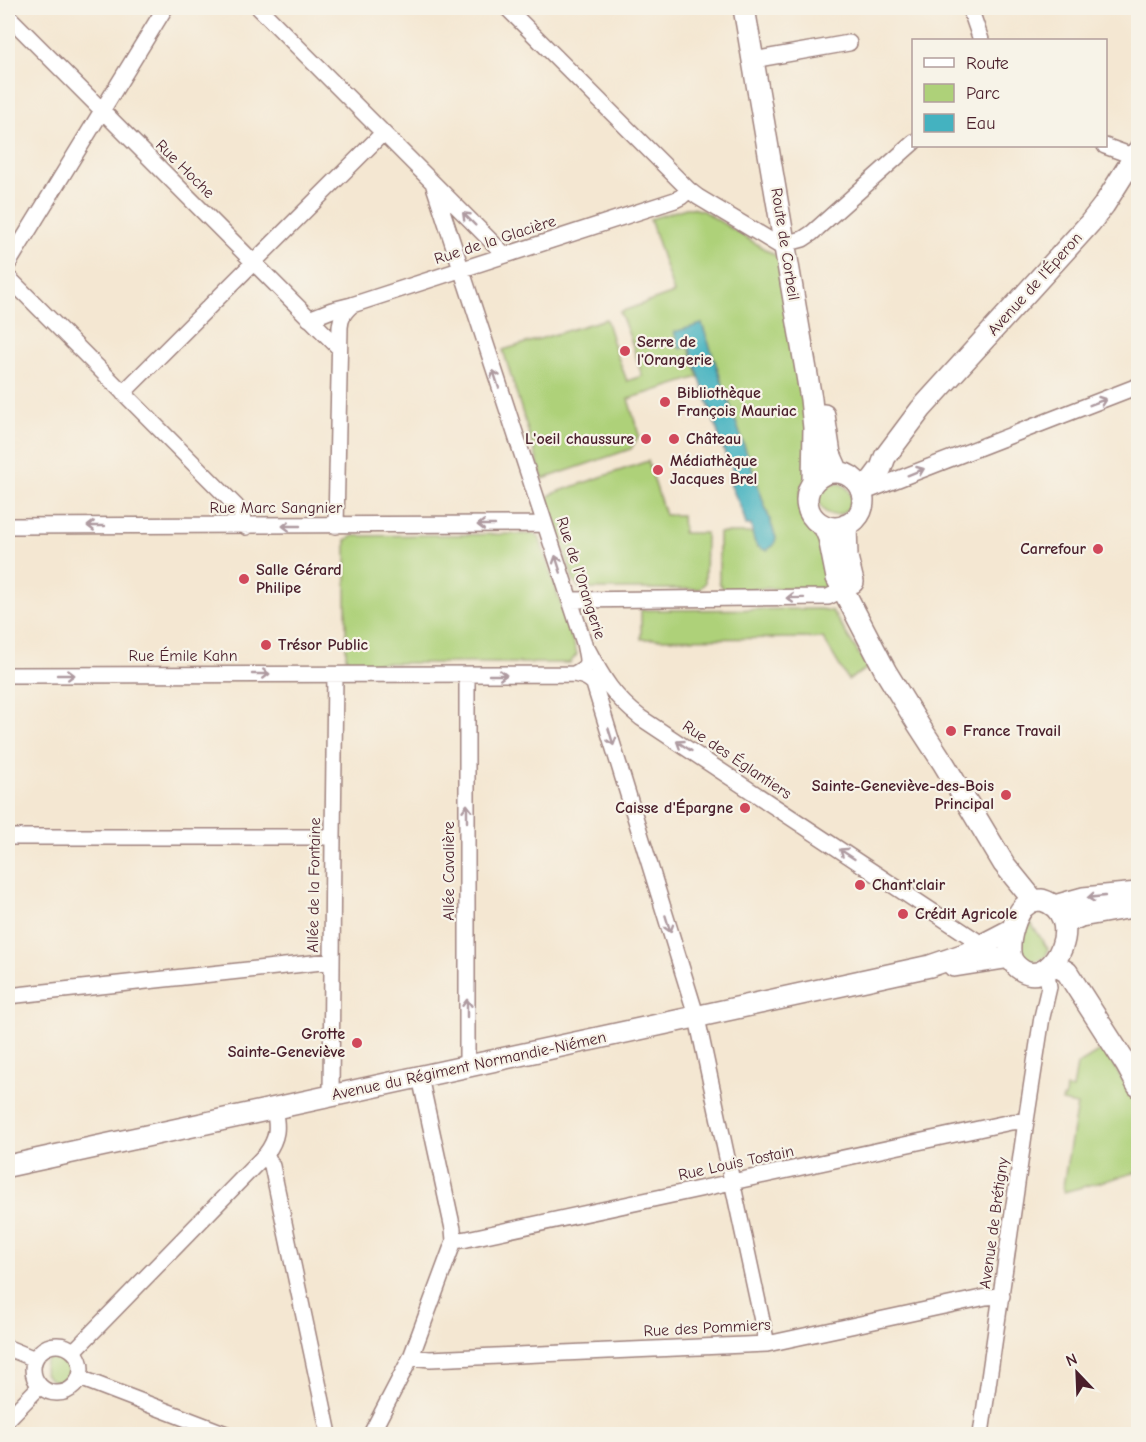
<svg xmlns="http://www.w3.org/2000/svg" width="1146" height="1442" font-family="'Comic Neue',sans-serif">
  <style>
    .green { fill: #aed179; stroke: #7c7852; stroke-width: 1.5 }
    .water { fill: #44b2c0; stroke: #476876; stroke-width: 1.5 }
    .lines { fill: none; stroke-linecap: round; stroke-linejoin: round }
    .minor-casing { stroke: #9f837e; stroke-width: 18 }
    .secondary-casing { stroke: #9f837e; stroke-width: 24 }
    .minor { stroke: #fff; stroke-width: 15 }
    .secondary { stroke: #fff; stroke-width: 21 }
    .oneway { stroke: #ae9aa0 }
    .poi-dot { fill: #d1495b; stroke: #f7f3e8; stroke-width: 2 }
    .labels { text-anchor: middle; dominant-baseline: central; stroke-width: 4.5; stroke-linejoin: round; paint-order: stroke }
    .street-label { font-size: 16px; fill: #4a1f2b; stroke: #f7f3e8 }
    .poi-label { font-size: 16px; font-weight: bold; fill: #4a1f2b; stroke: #f7f3e8; text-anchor: start }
  </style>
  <rect width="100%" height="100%" fill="#f7f3e8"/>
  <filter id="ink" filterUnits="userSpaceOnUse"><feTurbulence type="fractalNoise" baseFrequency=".0167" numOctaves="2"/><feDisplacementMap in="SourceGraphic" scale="12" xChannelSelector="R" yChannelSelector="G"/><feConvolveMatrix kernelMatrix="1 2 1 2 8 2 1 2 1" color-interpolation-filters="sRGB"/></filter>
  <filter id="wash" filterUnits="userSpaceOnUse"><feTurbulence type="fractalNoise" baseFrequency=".008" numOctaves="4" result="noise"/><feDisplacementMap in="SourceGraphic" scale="24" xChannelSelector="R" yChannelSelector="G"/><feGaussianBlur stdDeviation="1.35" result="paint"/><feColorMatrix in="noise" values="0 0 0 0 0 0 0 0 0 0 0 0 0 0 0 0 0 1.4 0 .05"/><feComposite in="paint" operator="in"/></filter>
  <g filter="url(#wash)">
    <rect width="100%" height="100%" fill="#f4e7d2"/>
    <path class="green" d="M686 208H692L703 211 781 259 807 416 806 479 802 486 800 496 803 512 807 520 823 536 834 582 829 588 724 589 719 583V533H753L754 540 758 547 776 538 702 324 688 345 699 377 628 399 639 435 631 449 543 479 503 350 606 319 612 338 611 339 627 381 642 376 632 343 620 312 674 293 650 219Z
      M648 461 665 515H682L683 533H706L705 583 699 589H580L574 582 548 501 549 496 554 493Z
      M819 499a16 16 0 1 1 32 0a16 16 0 1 1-32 0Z
      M534 534 539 537 577 654 570 663H353L348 661 346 657V540L353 536Z
      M820 609 832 611 868 668 848 680 823 638 641 639V610Z
      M1028 919 1048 949 1046 956C1034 964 1024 964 1020 948Z
      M1103 1049 1138 1104V1172L1064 1192 1063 1186 1077 1105 1062 1102 1063 1098H1065L1066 1088 1073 1089 1077 1065Z
      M44 1368a13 13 0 1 1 26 0a13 13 0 1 1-26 0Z"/>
    <path class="water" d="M702 324 776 538 774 545 767 550C753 549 753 536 751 525H746L743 513 728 479C733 473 734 466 727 460L689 346 680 349 674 332Z"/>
  </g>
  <g filter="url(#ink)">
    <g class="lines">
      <g class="minor-casing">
        <path id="minor" d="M259 8 505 255
          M507 8 689 190 698 197 785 249
          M970 8 981 40
          M8 16 338 347
          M753 60 849 43
          M1105 146 1138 158
          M433 183 584 643C587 661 592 665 574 674
          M792 242 803 239 812 233 914 142
          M8 264 165 8
          M8 277 236 506 243 517 246 527
          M309 319 332 310 352 305 675 200 681 197 689 190
          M123 393 383 133
          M862 493 1138 386
          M8 526 545 524
          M336 526 340 327C341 317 344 312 352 305
          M570 600 828 597 838 592 837 578
          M588 650C603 679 614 697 641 718L983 945
          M8 675 574 674C582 676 589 677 594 684L697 1018 767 1344
          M8 837H333
          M8 996 331 961
          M467 1067V675
          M331 1096 333 837 335 675
          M266 1154 272 1166 329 1434
          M454 1241 467 1239 1011 1122 1026 1121
          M33 1369a24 24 0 1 1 48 0a24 24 0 1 1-48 0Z
          M8 1348 35 1359
          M74 1351 266 1154C278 1138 278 1127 274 1109
          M411 1357 430 1359 767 1344 986 1297 1002 1296
          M80 1378 226 1434
          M8 1419 40 1386
          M371 1434 411 1357 454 1241 453 1229 420 1077
          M981 1434 1026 1121 1042 1017 1049 987 1046 969"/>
      </g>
      <g class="secondary-casing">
        <path id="secondary" d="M744 8 811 399 814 428 813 482
          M824 415 830 454 838 472
          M807 500a28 28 0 1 1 56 0a28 28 0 1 1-56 0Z
          M861 489 872 480 881 468 885 457 921 409 1090 223 1104 205 1138 151
          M846 525 847 557 853 582
          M824 526 829 538 837 578 886 672 918 724 944 764 1004 864 1034 901
          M1042 900C1088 914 1055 988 1023 971 1018 968 1013 963 1011 958 1007 943 1015 910 1029 903 1032 901 1038 900 1042 900Z
          M1054 906 1083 898 1138 893
          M1065 923 1081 916 1138 906
          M1053 964 1067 972 1126 1064 1138 1086
          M954 966 1011 957
          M8 1166 930 966 965 954 1013 929"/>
      </g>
      <use href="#minor" class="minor"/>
      <use href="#secondary" class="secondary"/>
    </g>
    <defs><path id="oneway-shaft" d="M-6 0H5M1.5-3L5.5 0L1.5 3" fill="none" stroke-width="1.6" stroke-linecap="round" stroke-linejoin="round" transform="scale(1.5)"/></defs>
    <g class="oneway">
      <use href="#oneway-shaft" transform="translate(469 219) rotate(-135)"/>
      <use href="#oneway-shaft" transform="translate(496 379) rotate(-108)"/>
      <use href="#oneway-shaft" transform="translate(1098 402) rotate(-21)"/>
      <use href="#oneway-shaft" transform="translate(916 472) rotate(-22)"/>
      <use href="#oneway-shaft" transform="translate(486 525) rotate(180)"/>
      <use href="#oneway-shaft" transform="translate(96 526) rotate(180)"/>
      <use href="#oneway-shaft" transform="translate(291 526) rotate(180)"/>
      <use href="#oneway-shaft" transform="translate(558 564) rotate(-108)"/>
      <use href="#oneway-shaft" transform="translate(795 598) rotate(179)"/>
      <use href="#oneway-shaft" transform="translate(261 674)"/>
      <use href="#oneway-shaft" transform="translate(66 675)"/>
      <use href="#oneway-shaft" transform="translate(498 675)"/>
      <use href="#oneway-shaft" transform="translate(611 737) rotate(73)"/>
      <use href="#oneway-shaft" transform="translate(684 746) rotate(-147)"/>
      <use href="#oneway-shaft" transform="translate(467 813) rotate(-90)"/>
      <use href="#oneway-shaft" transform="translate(847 854) rotate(-147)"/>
      <use href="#oneway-shaft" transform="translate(1096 897) rotate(174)"/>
      <use href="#oneway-shaft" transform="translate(668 924) rotate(73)"/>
      <use href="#oneway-shaft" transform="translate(467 1008) rotate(-90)"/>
    </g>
  </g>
  <g class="poi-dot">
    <circle cx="625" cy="351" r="6"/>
    <circle cx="665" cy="402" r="6"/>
    <circle cx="646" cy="439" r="6"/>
    <circle cx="674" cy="439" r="6"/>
    <circle cx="658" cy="470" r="6"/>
    <circle cx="1098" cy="549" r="6"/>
    <circle cx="244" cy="579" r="6"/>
    <circle cx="266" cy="645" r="6"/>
    <circle cx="951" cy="731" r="6"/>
    <circle cx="1006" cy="795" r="6"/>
    <circle cx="745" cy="808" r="6"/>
    <circle cx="860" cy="885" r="6"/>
    <circle cx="903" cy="914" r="6"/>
    <circle cx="357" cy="1043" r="6"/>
  </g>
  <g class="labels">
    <g class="street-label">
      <text transform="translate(185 169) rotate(45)">Rue Hoche</text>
      <text transform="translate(495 240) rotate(-18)">Rue de la Glacière</text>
      <text transform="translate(785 244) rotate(81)">Route de Corbeil</text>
      <text transform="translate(1035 284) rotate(-48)">Avenue de l'Éperon</text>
      <text x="276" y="508">Rue Marc Sangnier</text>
      <text transform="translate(581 578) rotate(72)">Rue de l'Orangerie</text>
      <text x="183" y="656">Rue Émile Kahn</text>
      <text transform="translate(737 760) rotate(34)">Rue des Églantiers</text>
      <text transform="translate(449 871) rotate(-90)">Allée Cavalière</text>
      <text transform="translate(314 885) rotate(-89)">Allée de la Fontaine</text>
      <text transform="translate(469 1066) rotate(-12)">Avenue du Régiment Normandie-Niémen</text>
      <text transform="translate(736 1163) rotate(-12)">Rue Louis Tostain</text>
      <text transform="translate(994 1223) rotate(-82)">Avenue de Brétigny</text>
      <text transform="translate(707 1328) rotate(-3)">Rue des Pommiers</text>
    </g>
    <g class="poi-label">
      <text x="637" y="342">Serre de<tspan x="637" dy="18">l'Orangerie</tspan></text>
      <text x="677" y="393">Bibliothèque<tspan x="677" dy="18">François Mauriac</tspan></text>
      <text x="634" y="439" text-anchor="end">L'oeil chaussure</text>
      <text x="686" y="439">Château</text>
      <text x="670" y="461">Médiathèque<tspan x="670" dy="18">Jacques Brel</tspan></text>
      <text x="1086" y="549" text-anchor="end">Carrefour</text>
      <text x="256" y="570">Salle Gérard<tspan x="256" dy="18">Philipe</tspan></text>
      <text x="278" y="645">Trésor Public</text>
      <text x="963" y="731">France Travail</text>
      <text x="994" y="786" text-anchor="end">Sainte-Geneviève-des-Bois<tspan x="994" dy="18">Principal</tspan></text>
      <text x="733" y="808" text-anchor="end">Caisse d'Épargne</text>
      <text x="872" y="885">Chant'clair</text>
      <text x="915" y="914">Crédit Agricole</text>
      <text x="345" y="1034" text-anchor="end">Grotte<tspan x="345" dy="18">Sainte-Geneviève</tspan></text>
    </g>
  </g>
  <rect width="1146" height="1442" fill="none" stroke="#f7f3e8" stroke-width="30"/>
  <rect x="912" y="39" width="195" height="108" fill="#f7f3e8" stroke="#b29e9c" stroke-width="1.5"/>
  <rect x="924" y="58" width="30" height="9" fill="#ffffff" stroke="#b29e9c" stroke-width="1.5"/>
  <text x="966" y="69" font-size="18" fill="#4a1f2b">Route</text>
  <rect x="924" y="84" width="30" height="18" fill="#aed179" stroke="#b29e9c" stroke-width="1.5"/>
  <text x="966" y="99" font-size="18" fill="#4a1f2b">Parc</text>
  <rect x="924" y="114" width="30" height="18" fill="#44b2c0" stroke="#b29e9c" stroke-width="1.5"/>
  <text x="966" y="129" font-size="18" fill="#4a1f2b">Eau</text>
  <g transform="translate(1077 1373) rotate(337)" stroke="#f7f3e8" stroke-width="4.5" paint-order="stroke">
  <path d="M0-4.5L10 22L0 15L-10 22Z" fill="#4a1f2b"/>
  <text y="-9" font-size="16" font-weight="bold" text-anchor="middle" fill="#4a1f2b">N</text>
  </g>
</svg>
